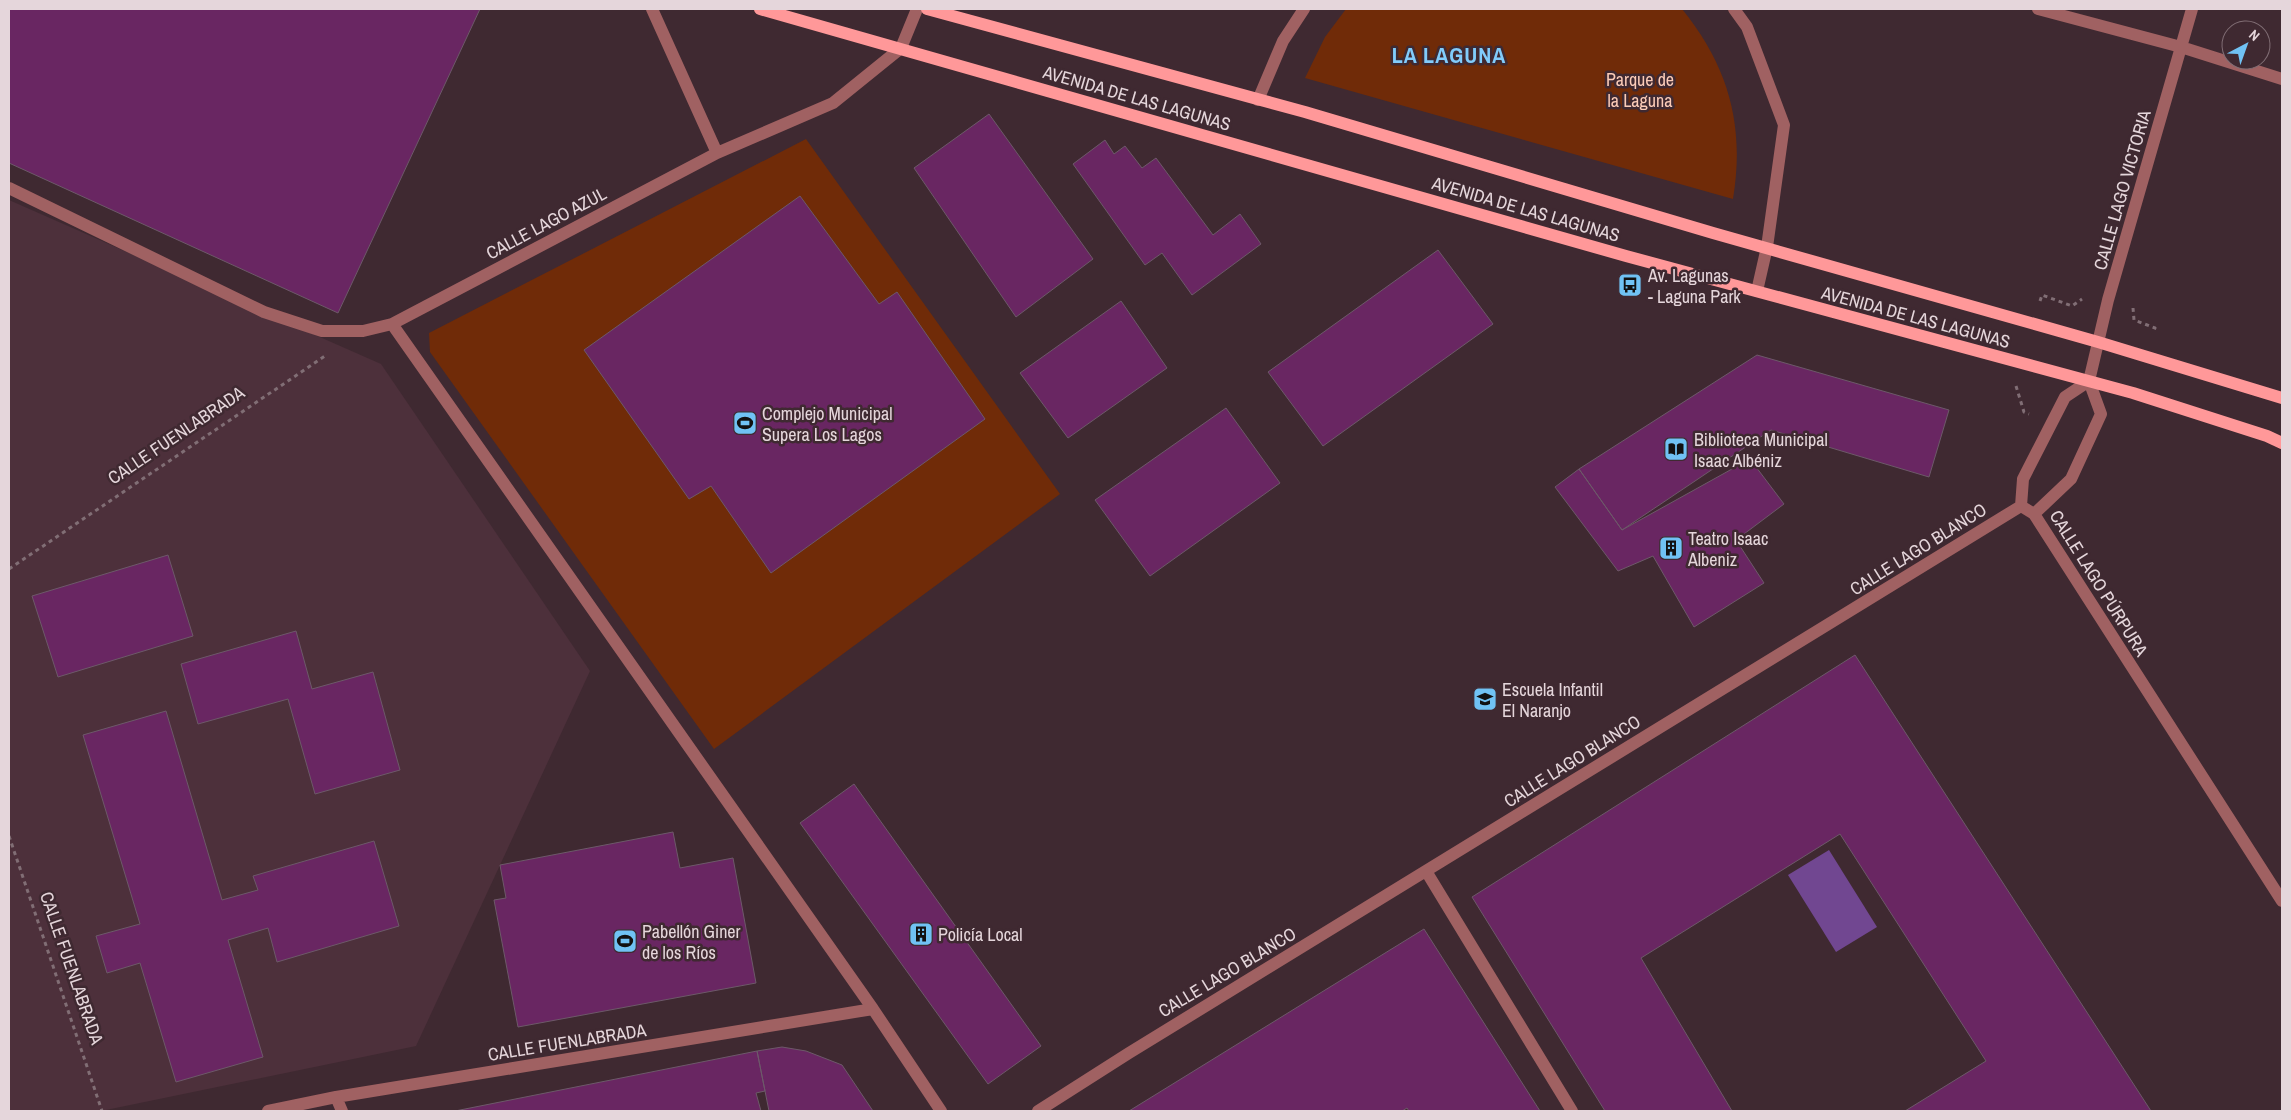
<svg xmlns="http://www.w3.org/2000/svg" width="2291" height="1120" font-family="'Archivo Narrow',sans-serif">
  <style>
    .built { fill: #4d303b }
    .green { fill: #702b08 }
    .water { fill: #714791 }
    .building { fill: #692662; stroke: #6d5969 }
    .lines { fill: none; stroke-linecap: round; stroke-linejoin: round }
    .path { stroke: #816e75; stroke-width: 3; stroke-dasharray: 4 4; stroke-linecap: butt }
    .minor { stroke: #a06162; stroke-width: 12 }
    .major { stroke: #ff9899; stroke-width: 12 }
    .labels { text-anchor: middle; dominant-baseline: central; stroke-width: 5; stroke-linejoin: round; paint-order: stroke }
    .park-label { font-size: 18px; fill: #fcccb8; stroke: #3f2931 }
    .street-label { font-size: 18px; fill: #e5d6db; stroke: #3f2931 }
    .poi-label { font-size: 18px; fill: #e5d6db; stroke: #3f2931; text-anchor: start }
    .district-label { font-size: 22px; font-weight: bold; letter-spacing: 1px; fill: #81ccfb; stroke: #3f2931 }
  </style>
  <rect width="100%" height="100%" fill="#3f2931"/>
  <path class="built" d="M9 200 381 364 590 671 416 1046 101 1111H9Z"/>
  <path class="green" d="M1346 9H1682C1729 67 1745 126 1733 199L1305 78 1325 37Z
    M806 139 1060 494 714 749 430 352 429 333Z"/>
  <path class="water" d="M1829 850 1877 927 1836 952 1788 875Z"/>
  <path class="building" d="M9 9H480L338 313 9 163Z
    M989 114 1093 259 1016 317 914 168Z
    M1105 140 1114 154 1125 146 1142 168 1156 158 1213 235 1240 214 1261 244 1192 295 1162 253 1145 265 1073 164Z
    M800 196 879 304 897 292 985 419 771 573 711 486 689 499 584 350Z
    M1438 250 1493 324 1323 446 1268 372Z
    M1121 301 1167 368 1068 438 1020 373Z
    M1757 355 1949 410 1929 477 1771 430 1622 530 1579 469Z
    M1226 408 1280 483 1150 576 1095 500Z
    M1750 459 1784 504 1736 540 1764 583 1694 627 1653 556 1618 571 1555 487 1579 469 1622 530Z
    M168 555 193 636 58 677 32 596Z
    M296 631 312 689 373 672 400 770 315 794 288 699 198 724 181 664Z
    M1855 655 2151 1111H1905L1986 1061 1840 834 1641 958 1732 1111H1605L1472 897Z
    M166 711 222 900 258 890 253 876 374 841 399 926 277 962 268 928 228 940 263 1057 176 1082 140 963 107 973 96 936 140 924 83 735Z
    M854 784 1041 1046 988 1084 800 823Z
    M673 832 680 868 733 858 756 983 518 1027 494 900 506 898 500 865Z
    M1424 929 1540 1111H1409L1407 1108 1402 1111H1129Z
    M782 1047 806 1051 842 1065 873 1111H769L757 1051Z
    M757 1051 765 1091 756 1093 761 1111H455Z"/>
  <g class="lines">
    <path class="path" d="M2040 301 2042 295 2072 306 2082 299
      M2133 308 2134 320 2155 328 2153 332
      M2016 386 2024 412 2029 414
      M9 569 325 356
      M9 836 102 1111"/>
    <path class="minor" d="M652 9 717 153
      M1734 9 1747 27 1784 125 1767 247 1757 291
      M2038 9 2181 47 2282 79
      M1258 100 1283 41 1304 9
      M9 188 264 312 322 331H363L392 324 717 153 833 103 901 48 917 9
      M392 324 873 1009 941 1111
      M2089 381 2108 300 2192 9
      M2021 506 2023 479 2065 397 2089 381
      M2034 514 2071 479 2101 414 2089 381
      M1426 871 1572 1111
      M336 1097 342 1111
      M268 1111 336 1097 873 1009
      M1038 1111 1129 1053 2021 506 2034 514 2282 901"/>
    <path class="major" d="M760 9 1626 256 2133 393 2267 436 2282 443
      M927 9 1305 112 1713 233 2098 342 2282 398"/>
  </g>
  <defs>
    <g id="bus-square" transform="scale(1.25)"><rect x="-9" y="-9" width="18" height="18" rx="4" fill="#70c2f4" stroke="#3f2931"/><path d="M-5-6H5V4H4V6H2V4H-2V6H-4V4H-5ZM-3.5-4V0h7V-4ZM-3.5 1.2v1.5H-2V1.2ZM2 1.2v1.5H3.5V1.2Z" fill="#111"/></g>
    <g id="stadium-square" transform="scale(1.25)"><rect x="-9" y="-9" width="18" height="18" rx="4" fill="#70c2f4" stroke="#3f2931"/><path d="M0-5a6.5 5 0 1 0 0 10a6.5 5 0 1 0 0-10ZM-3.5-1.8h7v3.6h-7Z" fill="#111"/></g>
    <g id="library-square" transform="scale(1.25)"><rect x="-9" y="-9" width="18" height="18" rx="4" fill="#70c2f4" stroke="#3f2931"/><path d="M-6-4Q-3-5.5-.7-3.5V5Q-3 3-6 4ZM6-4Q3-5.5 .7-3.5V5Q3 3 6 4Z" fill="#111"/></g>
    <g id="building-square" transform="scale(1.25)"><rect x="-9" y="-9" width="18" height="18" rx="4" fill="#70c2f4" stroke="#3f2931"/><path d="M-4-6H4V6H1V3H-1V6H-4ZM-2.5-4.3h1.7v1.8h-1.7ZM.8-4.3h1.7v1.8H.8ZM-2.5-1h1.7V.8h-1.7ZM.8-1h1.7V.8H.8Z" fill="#111"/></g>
    <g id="school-square" transform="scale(1.25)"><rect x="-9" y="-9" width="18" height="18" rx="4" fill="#70c2f4" stroke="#3f2931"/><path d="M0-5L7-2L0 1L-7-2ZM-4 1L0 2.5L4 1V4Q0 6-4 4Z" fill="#111"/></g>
  </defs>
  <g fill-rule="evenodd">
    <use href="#bus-square" x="1630" y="285"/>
    <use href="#stadium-square" x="745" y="423"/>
    <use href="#library-square" x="1676" y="449"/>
    <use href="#building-square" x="1671" y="548"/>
    <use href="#school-square" x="1485" y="699"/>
    <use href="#building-square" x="921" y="934"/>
    <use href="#stadium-square" x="625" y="941"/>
  </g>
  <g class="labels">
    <g class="park-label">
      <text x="1640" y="79">Parque de<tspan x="1640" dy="21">la Laguna</tspan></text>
    </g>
    <g class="street-label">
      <text transform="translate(1137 98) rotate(16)">AVENIDA DE LAS LAGUNAS</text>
      <text transform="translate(2122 190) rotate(-74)">CALLE LAGO VICTORIA</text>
      <text transform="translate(1526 209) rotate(16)">AVENIDA DE LAS LAGUNAS</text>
      <text transform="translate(546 223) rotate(-28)">CALLE LAGO AZUL</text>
      <text transform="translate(1916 317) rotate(15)">AVENIDA DE LAS LAGUNAS</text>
      <text transform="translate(176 435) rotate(-34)">CALLE FUENLABRADA</text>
      <text transform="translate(1918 549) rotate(-32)">CALLE LAGO BLANCO</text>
      <text transform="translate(2099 583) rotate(58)">CALLE LAGO PÚRPURA</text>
      <text transform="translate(1572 761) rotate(-32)">CALLE LAGO BLANCO</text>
      <text transform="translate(72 968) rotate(71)">CALLE FUENLABRADA</text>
      <text transform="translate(1227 972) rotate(-31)">CALLE LAGO BLANCO</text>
      <text transform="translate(567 1042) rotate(-9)">CALLE FUENLABRADA</text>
    </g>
    <g class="poi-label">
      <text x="1648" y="275">Av. Lagunas<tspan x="1648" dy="21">- Laguna Park</tspan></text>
      <text x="762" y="413">Complejo Municipal<tspan x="762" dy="21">Supera Los Lagos</tspan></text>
      <text x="1694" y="439">Biblioteca Municipal<tspan x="1694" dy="21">Isaac Albéniz</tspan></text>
      <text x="1688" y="538">Teatro Isaac<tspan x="1688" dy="21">Albeniz</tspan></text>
      <text x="1502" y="689">Escuela Infantil<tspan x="1502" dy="21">El Naranjo</tspan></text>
      <text x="642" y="931">Pabellón Giner<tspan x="642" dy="21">de los Ríos</tspan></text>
      <text x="938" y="934">Policía Local</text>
    </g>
    <g class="district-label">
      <text x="1449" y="55">LA LAGUNA</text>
    </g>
  </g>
  <rect width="2291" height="1120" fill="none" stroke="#e5d6db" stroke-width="20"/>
  <g transform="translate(2246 45) rotate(41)"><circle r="24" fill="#3f2931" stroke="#816e75"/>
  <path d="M0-4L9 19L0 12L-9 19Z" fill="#70c2f4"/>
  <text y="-8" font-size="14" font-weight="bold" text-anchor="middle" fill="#e5d6db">N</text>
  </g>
</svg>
